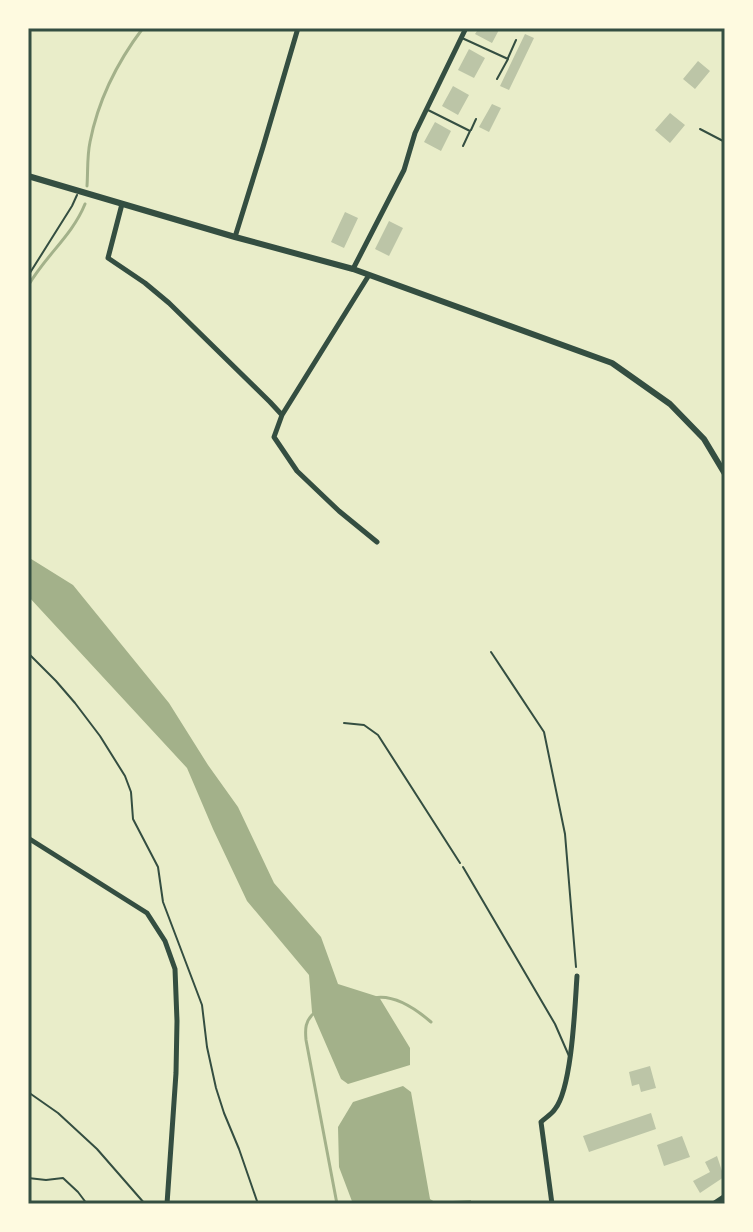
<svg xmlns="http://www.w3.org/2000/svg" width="753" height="1232" font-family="Roboto,sans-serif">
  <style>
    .water { fill: #a3b18a }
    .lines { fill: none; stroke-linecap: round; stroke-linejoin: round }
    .stream { stroke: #a3b18a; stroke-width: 3 }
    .building { fill: #bcc5a7 }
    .path { stroke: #344e41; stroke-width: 2 }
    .service { stroke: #344e41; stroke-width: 2 }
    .minor { stroke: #344e41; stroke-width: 5 }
    .tertiary { stroke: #344e41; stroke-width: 6 }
    .neatline { fill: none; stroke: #344e41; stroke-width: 3 }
  </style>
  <rect width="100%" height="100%" fill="#e9edc9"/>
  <path class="water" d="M28 557 73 585 169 703 208 765 238 807 274 883 321 937 338 984 379 997 410 1048V1065L348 1084 341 1079 312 1012 309 975 247 901 213 829 187 768 28 596Z
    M403 1086 411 1092 430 1199 435 1202 471 1200V1204H353L339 1167 338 1127 353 1102Z"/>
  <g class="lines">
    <path class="stream" d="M87 186C88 171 87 156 90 142 98 101 118 61 143 28
      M28 286C45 256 72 236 85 204
      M374 998C394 994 417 1010 431 1022
      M314 1013C305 1021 305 1029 306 1040L337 1204"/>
  </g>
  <path class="building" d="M479 28H500L492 43 475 34Z
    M525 34 534 38 509 90 500 86Z
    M469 49 485 58 474 78 458 70Z
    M698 61 710 71 695 89 683 79Z
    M453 86 469 95 458 115 442 106Z
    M492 104 501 108 489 132 479 127Z
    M670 113 685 125 670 143 655 130Z
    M435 122 451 131 441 151 424 142Z
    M345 212 358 218 344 248 331 242Z
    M389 221 403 228 389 256 375 249Z
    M650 1066 656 1088 641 1092 639 1084 632 1086 629 1072Z
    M651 1113 656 1129 589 1152 583 1136Z
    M682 1136 690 1157 664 1166 657 1145Z
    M717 1156 724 1177 700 1193 693 1181 710 1172 705 1162Z"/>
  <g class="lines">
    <path class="path" d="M491 652 544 732 565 834 576 967
      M28 653 56 681 75 703 100 736 125 776 131 792 133 819 158 867 163 902 202 1005 207 1047 216 1088 224 1113 239 1149 258 1204
      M344 723 364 725 378 735 460 863
      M28 1092 58 1113 97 1149 145 1204
      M28 1178 46 1180 63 1178 78 1192 87 1204"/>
    <path class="service" d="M462 38 508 59 497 79
      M508 58 516 40
      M428 110 470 131 463 146
      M700 129 725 142
      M471 130 476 119
      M28 276 72 206 77 195
      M463 867 555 1024 569 1056"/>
    <path class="minor" d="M122 204 108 258 145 283 169 303 270 402 282 415 274 437 297 471 339 511 377 542
      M235 237 263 147 298 28
      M353 269 404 170 415 133 466 28
      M282 415 369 275
      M28 838 147 913 165 941 175 969 177 1021 176 1073 167 1204
      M552 1204 541 1122C545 1118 552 1114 555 1109 572 1088 575 1005 577 976
      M713 1204 725 1196"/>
    <path class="tertiary" d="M28 176 235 237 353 269 612 363 670 404 704 439 725 474"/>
  </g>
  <rect width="753" height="1232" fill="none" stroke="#fefae0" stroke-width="60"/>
  <rect x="30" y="30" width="693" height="1172" class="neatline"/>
</svg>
